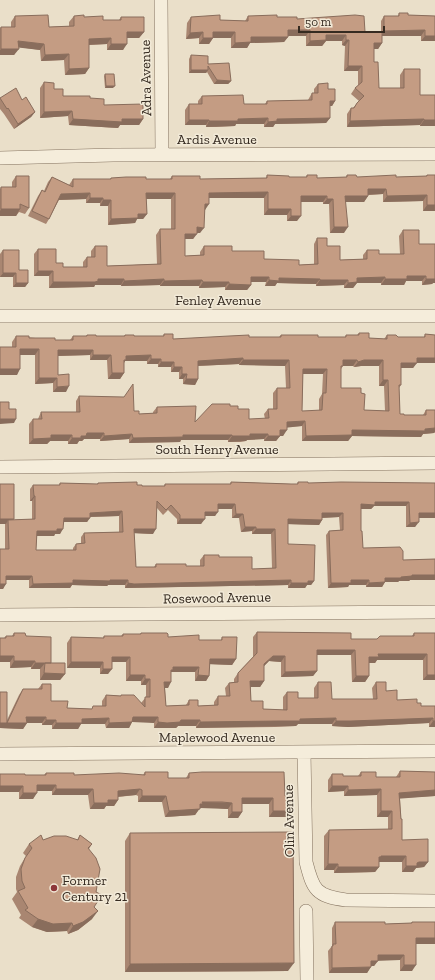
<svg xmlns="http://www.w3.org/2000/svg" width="435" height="980" font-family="'Zilla Slab',serif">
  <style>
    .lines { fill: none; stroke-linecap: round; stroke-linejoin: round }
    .minor-casing { stroke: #84725f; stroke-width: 14 }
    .minor { stroke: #f5eddb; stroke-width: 13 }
    .wall { fill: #a98671; fill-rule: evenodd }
    .shaded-wall { fill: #896d5c }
    .building { fill: #c49c83; stroke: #896d5c; fill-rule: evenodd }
    .poi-dot { fill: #8d3639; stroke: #f2ead8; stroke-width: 1.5 }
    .labels { text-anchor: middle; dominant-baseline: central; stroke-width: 3; stroke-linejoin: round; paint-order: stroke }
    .street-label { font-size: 14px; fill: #362b21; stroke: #f2ead8 }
    .poi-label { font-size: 14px; fill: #362b21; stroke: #f2ead8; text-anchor: start }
  </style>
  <rect width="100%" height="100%" fill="#eadfc9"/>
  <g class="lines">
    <g class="minor-casing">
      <path id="minor" d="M161 0 162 155
        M0 158 113 155 435 154
        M0 316H435
        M0 467 435 463
        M0 615 435 612
        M304 752 306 862C313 890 316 896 346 900L435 901
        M0 754 435 751
        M306 911 307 980"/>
    </g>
    <use href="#minor" class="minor"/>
  </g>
  <path class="wall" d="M399 13 408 15 435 16V41H421V36H382V43L378 49H374V62L379 88H400V75L404 69 420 95 435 126H420V125L347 127V114L351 108H353L359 101 351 94 355 88 358 86V71H344L345 46 342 45V41H326L322 46H306V36H288V37L284 42 250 43 247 48H231V38H213L209 44H199V38L186 39 187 23 191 17 220 20 245 21 248 16 297 19 365 32H381V21L384 16H398Z
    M15 16 49 27 69 26V22L74 16 103 20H119L121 17 144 32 139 38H127L123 50H107V44L89 45V68L85 74 65 75 64 60 41 61 40 50 19 47 14 55H0V28L1 27H11V22Z
    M191 55 208 64 231 81 228 84H214L207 72 206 73H189V59Z
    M105 74 113 88H105L104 76Z
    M44 82 63 96 90 98 104 105 143 119 139 125H120L118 128 69 125 68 116 40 118V88Z
    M318 84 328 89 335 101 332 106H330V118L326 123 275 124 273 127H264V124H236L235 126 216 127H206V125H185V110L189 104H198V101L202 96 244 104H265L267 101 308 100 312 93H314V89Z
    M0 98 22 100 35 112 31 117 14 129 4 114 0 109Z
    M267 175 289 177H306L307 175 317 178 346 177 347 175 357 177H396L426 176 427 175 435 211H423V201L383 202V194L368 195V196L364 202H345L344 233H330L329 204H323V202H301L297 221H287V215H264V198H209L205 210 200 233H197L193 239H185V256L200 255V252L204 246 232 251 264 259 299 265 314 264V244L317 238 327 246 340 260 363 259V255L367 250 379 254H400L399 236 403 230 419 244 435 283H433L432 284 422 285V281H406L404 285H381V283H357L353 288H344V285L316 286V284L277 283 275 286H265L266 282H251V285L247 290H225V287L199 288V286H160V285L121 286V285H95L94 287H91L49 288V276H34V254L38 249 56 263 63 267H83V262L87 257H91V251L95 246 107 266 157 264 156 235 160 229H171V199H146L147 214 143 219H137L135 223 108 225V206H100V203H86V199L59 200 49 219 46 224 28 216 38 196 42 190 44 191 48 182 52 177 69 185 73 179H110L111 178 146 179H170L172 176 200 179 266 178Z
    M16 176 29 208 25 214 19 212 16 216H0V189L1 187H12V182Z
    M3 250 19 270 28 283 25 287H13V277H0V254Z
    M359 333 369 338 384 339 387 335 398 337H424L425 334 435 335 413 368H401V385L399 388 400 414 404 415H423L426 410H435V432L434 433 423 434 421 437 352 436 348 441H302V426L287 427 283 436H280L276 441H264V439L247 440 246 441 240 442H228V440H181L180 442 129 443V439L100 441V439H84L82 441H79L77 444H68V441H50L47 444H29V424L33 419H38L41 412H76V401L79 396 134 411 139 414 153 413V412L157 407 195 422 230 406 238 409 249 419H265L264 414 268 409H273V393L277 388H286L285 366 239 365V364L198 366V379L195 385 183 384V379H179V372H171V367H158V364H147V361H125L124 363V373L120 379H108L107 360H90V355L58 356V375L66 392H53V383L35 384V355H20L17 375H0L12 347V342L16 336 55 340H70L73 336H86L87 335 96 336H124L125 335 134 336H163L164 334 173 339 279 337 281 335 318 337H345L346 335H357ZM343 366H353L354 367 361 366H379V386H384L385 411 364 410 361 393 341 388V369ZM303 374H323L322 394 319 399V411H302Z
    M231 482 291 484H297L298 482 308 483H435V518H419L415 527H406V506H374L371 509H361V531L363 548 403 560 435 559V580H410L409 581H399L398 582H385L382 587H366V585H349L348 587 328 588 326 535 329 531 340 530 339 517 322 518V520L319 525 288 524V544L314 581 311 585H307L305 588H288V585L131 588H125V585H108L107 586 72 585 70 588H29V580H6L3 589H0L5 549V524H6H0V484L14 520 32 519V501H30V489L33 485H59L60 483 97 484 98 483 137 485 142 486H164L165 484H230ZM157 508 163 515 168 510 177 519V524H201L205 516H215L218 509H232V518H239L241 532 252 531V534H271L272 568 252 569 219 557 204 555 200 560V566H186L156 564 154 567H136L134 533 153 534ZM119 516V532L84 533 81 537V543L76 544 73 548V550H36L37 536H54L55 534H60L64 522H87L90 517Z
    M257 632 351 639H377L412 636 414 633H435V680H423V660H377L375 663H369V676L365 682H352L351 655H317V671L313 676 281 677V662L269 661 264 666V681L260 687H251V701L263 709 283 710V697L287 692 298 698H314V688L318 682 332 699H373L372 688 376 682 397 700 417 703 421 706H435V727H429V723L348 727 332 726V724H298L296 726 275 727 196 728V726H178L176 728H154V723L149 722H132L129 728H106L105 724H81L78 729H52V725H42V723H27L23 729 0 728V692L7 720 19 695 23 689H38L42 684 51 701 67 708 92 709 102 706V701L106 695 121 696V695L141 703 146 697V685H141V681H126V662H112L108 674H100V668H67V643L71 637 103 638 104 636H121L123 634H140L141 633 168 637 199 640H221L222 637 236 659 232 665 210 664 209 676 206 681H195V672H171L168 688H165L166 706 186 705 189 700 198 706 214 705V702L218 696H226L225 688 229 683 234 682V679L238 673 253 657V637Z
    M14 633 26 636 51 663 65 674 60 680H40V669H31V667L10 668V662L4 638 6 636H12Z
    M400 771 435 772V796L400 798 402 840 428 862 424 867 416 868 413 872H402V862H379V867L375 872 334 873V870H324V836L329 830 388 829V817H377V795L344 796V791L328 792V780L332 774 343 776H358L361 772 376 777H396Z
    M145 772 168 778H186L189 773 285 796 288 817H269V804H242V812L238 818H228V809L218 808H200L195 815 165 817 162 802H138V796L136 795 118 797V800L114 806H106L104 809H90L88 795H52V791H37L33 799H19V792H0V774L25 775H44L46 773 74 775H143Z
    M130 833 288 971 125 972V841Z
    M80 835 92 844 89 849 94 907 92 919 78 930 68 934 67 931 47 932 32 927 19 918 21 915 12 899 17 892 16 889V877L20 866 26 856 23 853 29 844 43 840H77Z
    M335 922 385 924 411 923 412 922H435V944H416L412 971H400V960H378L374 966H371L367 973H329L328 951 332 946V928Z"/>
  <path class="shaded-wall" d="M288 30H310L306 36H284Z
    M425 30 421 36H381L384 31Z
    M127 32H144L139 38H123Z
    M203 32 199 38 186 39 190 33Z
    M213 32H235L231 38H213L209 44H199L203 38Z
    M326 35H346L342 41H326L322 46H306L310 41Z
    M425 36H435V41H421Z
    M251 37H288L284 42 250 43 247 48H231L235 43Z
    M111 38 107 44 85 45 89 39Z
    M346 40H349L345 46 342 45Z
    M18 41 44 44 40 50 14 47Z
    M374 43H382L378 49H371Z
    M111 44H127L123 50H107Z
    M1 49H19L14 55H0V50Z
    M69 54 64 60 41 61 45 55Z
    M348 66H362L358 71H344Z
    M89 68 85 74 65 75 69 69Z
    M191 70H208L206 73H189Z
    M217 80 231 81 228 84H214Z
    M106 86H115L113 88H105Z
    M330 101H335L332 106H326Z
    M72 111 68 116 40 118 44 112Z
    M35 112 31 117 14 129 18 124Z
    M268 118 264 124H236L235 126 206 127 209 121 238 119Z
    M330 118 326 123 275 124 273 127H264L268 122 277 119Z
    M73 119H143L139 125H120L118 128 69 125Z
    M424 119 420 125 347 127 350 121Z
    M189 120H209L206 125H185Z
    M424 120H435V126H420Z
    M368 189H386L383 194 364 195Z
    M268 192 264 198H205L209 193Z
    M90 193 86 199 57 200 61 194Z
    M146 193H175L171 199H142Z
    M427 195 423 201 383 202 387 196Z
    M301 196H327L323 202H297Z
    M345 196H368L364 202H341Z
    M90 198H103L100 203H86Z
    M327 199H333L329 204H323Z
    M103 200H111L108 206H100Z
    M205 204H209L205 210Z
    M427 205H435V211H423Z
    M1 209H20L16 216H0V211Z
    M268 209H291L287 215H264Z
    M138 214H147L143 219H137L135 223 108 225 111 219Z
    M291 216H301L297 221H287Z
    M197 227 204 228 200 233H193Z
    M334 227H348L344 233H330Z
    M185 234H197L193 239H181Z
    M38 271H53L49 276H34Z
    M3 273H16L13 277H0Z
    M407 276H426L422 281H406L404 285H381L385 279Z
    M251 277H269L266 282H247Z
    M385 277 381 283H357L353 288H344L348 283 357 278Z
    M279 278 320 279 316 284 277 283 275 286H265L269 280Z
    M98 279H124L121 285H95L94 287H91L49 288 53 282Z
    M164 279 160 285 121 286 124 281Z
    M426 279H435V283H433L432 284 422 285Z
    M202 280 199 286H160L164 281Z
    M320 280H348L344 285 316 286Z
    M203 282H229L225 287 199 288Z
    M16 283H28L25 287H13Z
    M229 284 251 285 247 290H225Z
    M20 349H39L35 355H17Z
    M58 350H93L90 355 55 356Z
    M93 355H111L107 360H90Z
    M151 355 147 361H125L122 366 126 356Z
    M243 358 239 364 194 366 198 361Z
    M417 358H435V363H417L413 368H397L401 363Z
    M151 359H161L158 364H147Z
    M243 360H289L285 366 239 365Z
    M343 360H357L353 366H339Z
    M364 360H383L379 366H361L354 367 358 362Z
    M161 362H174L171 367H158Z
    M174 367H182L179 372H171Z
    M0 369H20L17 375H0Z
    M303 369H327L323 374H299Z
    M112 373H124L120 379H108Z
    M182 374H187L183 379H179Z
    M39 378H57L53 383 35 384Z
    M186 379H198L195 385 183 384Z
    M383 380H388L384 386H379Z
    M69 386 66 392H53L57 387Z
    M0 419H16L14 423 0 424Z
    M305 421 302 426 283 428 287 422Z
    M435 428V432L434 433 423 434 421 437 352 436 348 441H302L306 436 352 430 425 429Z
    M280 430H287L283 436H280L276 441H264L268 436Z
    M87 433H104L100 439H84L82 441H79L77 444H68L72 438 81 436Z
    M132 434 129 439 100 441 104 436Z
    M250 434H268L264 439 247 440 246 441 228 442 232 436Z
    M51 435H72L68 441H50L47 444H29L33 439Z
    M183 435H232L228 440H181L180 442 129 443 133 438Z
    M34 496H35L32 501H30Z
    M375 502H409L406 506H374L371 509H358L361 504Z
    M218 504H235L232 509H215Z
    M122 511 119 516 86 517 90 513Z
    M205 512H218L215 516H201Z
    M322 513H343L339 517 319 518Z
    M419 513H435V518H415Z
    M236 514H243L239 518H232Z
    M64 518H90L87 522H60Z
    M0 519H14L8 520 6 524H0Z
    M180 519H205L201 524H177Z
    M288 519 322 520 319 525 285 524Z
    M419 522 415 527H406L410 523Z
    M245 527H256L252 531 241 532Z
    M57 529H63L60 534H55L54 536H34L37 531Z
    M134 529H156L153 534 131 533Z
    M256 529H275L271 534H252Z
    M412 575H435V580H410L409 581H399L398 582H382L385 578Z
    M6 576H32L29 580H3Z
    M73 580H128L125 585H108L107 586 72 585 70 588H29L33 584Z
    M291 580 288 585 125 588 128 583Z
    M351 580H369L366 585H349L348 587 328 588 331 583Z
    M308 581H314L311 585H307L305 588H288L291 583Z
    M385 582 382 587H366L369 583Z
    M0 584H6L3 589H0Z
    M317 650H355L351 655H313Z
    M378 654H427L423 660H377L375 663H365L369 657Z
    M0 656H14L10 662H0Z
    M273 656H285L281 662 269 661 260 670 264 664Z
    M112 657H130L126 662H109Z
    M210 659H236L232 665 206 664Z
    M14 661H35L31 667 10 668Z
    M71 662H103L100 668H67Z
    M35 663H45L40 669H31Z
    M173 667H199L195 672H171L169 676Z
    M103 669H112L108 674H100Z
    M317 671 313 676 281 677 285 672Z
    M44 673 65 674 60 680H40Z
    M130 675H145L141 681H126Z
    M198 675 209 676 206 681H195Z
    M427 675H435V680H423Z
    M356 676H369L365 682H352Z
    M145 679H150L146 685H141Z
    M250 681H264L260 687H247Z
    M164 682H171L168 688H161Z
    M26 717H46L42 723H23Z
    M133 717H158L154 723 132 722 129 728H106L109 723Z
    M109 718 105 724H81L78 729H52L56 723 82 719Z
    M336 718 332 724H298L296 726 196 728 200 722 300 719Z
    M433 718 429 723 348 727 332 726 336 721Z
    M46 720H56L52 725H42Z
    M181 720H200L196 726H178L176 728H154L158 722Z
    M433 721H435V727H429Z
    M0 723H27L23 729 0 728Z
    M37 785H56L52 791H33Z
    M0 786H23L19 792H0Z
    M332 786H348L344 791 328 792Z
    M56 789H93L88 795H52Z
    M140 789 136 795 114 797 118 791Z
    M381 789 377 795 344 796 348 790Z
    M435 790V796L395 799 399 793Z
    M23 793H37L33 799H19Z
    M142 796H166L162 802H138Z
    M242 798H273L269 804H238Z
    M108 800H118L114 806H106L104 809H90L94 803Z
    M202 802 232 803 228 809 200 808 195 815 165 817 169 811 200 804Z
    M273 811H292L288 817H269Z
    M381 811H392L388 817H377Z
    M232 812H242L238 818H228Z
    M381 856H406L402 862H378L379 857Z
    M419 862H428L424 867 416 868 413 872H402L406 866Z
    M328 864H338L334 870H324Z
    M338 867H379L375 872 334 873Z
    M98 911 92 919 78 930 68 934 73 926Z
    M38 919 72 923 67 931 47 932 32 927Z
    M416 938H435V944H412Z
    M378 955H404L400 960 374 961Z
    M371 961H378L374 966H367Z
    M294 963 288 971 125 972 130 964Z
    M404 965H416L412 971H400Z
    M371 967 367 973H329L332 968Z"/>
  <path class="building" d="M399 13H408V15L435 16V36H425V30L384 31V16H399Z
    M48 15 49 27 74 26V16L84 15V17L103 16V20H121V17H144V32H127V44H111V38L89 39V68L69 69V54L45 55 44 44 18 41 19 49H1V27H15V16Z
    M220 15V20L248 21V16L277 15V17H297V19L355 15 364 16 365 32H382V43H374V62H378L379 88H404V69H420V95H435V120H424V119L350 121 351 108H354L357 103 364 96 355 88 362 82V66H348L349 40H346V35H326V40L310 41V30H288V37H251V42L235 43V32H213V38H203V32L190 33 191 17Z
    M191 55 208 56V64L229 63 231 81 217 80 208 66V70H191Z
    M105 74H114L115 86H106Z
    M44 82 54 83V89H63V96H90V98L104 99V105L143 104V119H122V122L73 119 72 111 44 112Z
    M328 83V89H335V101H330V118L277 119V121L268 122V118L238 119V121H209V120H189V104H202V96L243 95 244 104H267V101L312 100V93H318V84Z
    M16 88 22 100 26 97 35 112 18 124 8 108 7 109 0 98Z
    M267 175 289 176V177H307V175H317V178L347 177V175H356L357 177 396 175V177L427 176V175H435V205H427V195L387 196 386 189H368V196H345L348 227H334L333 199H327V196H301V216H291V209H268V192L209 193V204H205L204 228 197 227V234H185V256L204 255V246H232V251H264V259L299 260V265L318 264 317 238H327V246H340V260L367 259V250H379V254H404L403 230H419V244H435V279H426V276H407V279H385V277L357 278V282L348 283V280H320V279L279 278V281L269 280V277H251V285L229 284V282H203L202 280 164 281V279L124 281V279H98V281L95 282H53V271H38V249H56V263H63V267H87V257H95V246H107V266L161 264 160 229H175V193H146L147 214H138V218L111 219V200H103V198H90V193L61 194 49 219 32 211 42 190 45 192 52 177 73 187V179H111V178L126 177H146V179H172V176H200V179L267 178Z
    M16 176H29V208L20 204V209H1V187H16Z
    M3 250H19V270H28V283H16V273H3Z
    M359 333H369V338L387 339V335H396L398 337H425V334L435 335V358H417V363H401V385H399L400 414H404V415H426V410H435V428L425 429V431L352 430V435L306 436 305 421 287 422V430H280V436H268V434H250V436H232V435H183V437L133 438 132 434 104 436V433H87L86 436H81V438H72V435H51V438L33 439V419H42L41 412H80L79 396 124 397 133 384 134 411H139V414L157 413V407L196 406 195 422 212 404H230V406H238V409H249V419L269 418 268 409H277V388H290L289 360H243V358L198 361V379H186L187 374H182V367H174V362H161V359H151V355L126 356V360H124V373H112L111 355H93V350H58V375L69 374V386L57 387V378H39V349H20V369H0V347H16V336H29V338H55V340H73V336H87V335H96V336H125V335H134V336H164V334H173V339L229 336 249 335V337H281V335H318V337H346V335H359ZM343 360H357L358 362 364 360H383V380H388L389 411 364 410 365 394 361 393V388H341V366H343ZM303 369H327L326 393H323L322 410 302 411Z
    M0 402H9V409H16V419H0Z
    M137 482V485H142V486H165V484H231V482L291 484H298V482H308V483L341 482 435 483V513H419V522L410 523 409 502H375V505L361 504V531H362L363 548 400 547 403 551V560L435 559V575H412V576L401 577V578H385V582L369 583V580H351V583H331L329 531 343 530V513H322V520L288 519V544L315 545 314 581H308V583H291V580L134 584 128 583V580H110V581L73 580V583L33 584 32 576H6V584H0V549H9L8 520 35 519V496H34L33 485H60V483L98 484V483ZM157 501 166 510 171 505 180 515V519H205V512H218V504H235L236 514H243L245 527H256V529H275L276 568 252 569V557H219V555H204V566H186V564H156V567H136L134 529H156ZM122 511 123 532 84 533 85 543 76 544V550H36L37 531H57V529H63L64 518H90V513Z
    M0 484H14V519H0Z
    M257 632 351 633V639H377L380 636H414V633H435V675H427V654H378L379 657H369V676H356L355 650H317V671L285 672V656H273L264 664V681H250L251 701H263V709L287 710V692H298V698H318V682H331L332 699H377L376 682H386V691L397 690V700L417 699V703H421V706H435V721H433V718L351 721H336V718L300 719V721H279L200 722V720H181L180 722 167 723 158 722V717H133L132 722 109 723V718L82 719V723H56V720H46V717H26L27 723H0V692H7V723L23 689H42V684H51V701H68L67 708 92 709 93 706H106V695L121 696V695H134L145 707V697H150V679H145V675H130V657H112V669H103V662H71V637L104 638V636H123V634H141V633H167L168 634V637L199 635V640H222V637H237L236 659H210L209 676 198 675 199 667H173V670H171V682H164L166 706 189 705V700H198V706L218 705V696H230L229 683 238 682V673L257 653Z
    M14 633H25L26 636 51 637V663H35V661H14V656H0V638H6V636H14Z
    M45 663H65V674L44 673Z
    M400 771 435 772V790L399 793 401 819H402V840L428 839V862H419L417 863V866H406V856H381V857H379V867H338V864H328L329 830 392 829V811H381V789L348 790V786H332V774H343V776H361V772H376V777H400Z
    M145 772H168V778H189V773L202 772H284L285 796H292V811H273V798H242V812H232V803L222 802H202L203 804H200V809L169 811 166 796H142V790L140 789 118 791V800H108V803H94L93 789H56V785H37V793H23V786H0V774H25V775H46V773H74V775L119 773 145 775Z
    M293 832 294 963 130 964V833Z
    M41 835 43 840 54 836H66L78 840 80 835 92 844 88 848 96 858 100 869 96 892 102 895 94 907 98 911 83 922 73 926 72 923 53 924 38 919 25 910 28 908 18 891 25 888 22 881 21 869 25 858 32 848 29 844Z
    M335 922H385V924L412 923V922H435V938H416V965H404V955H378V961H371V967L332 968V946H333V944H336Z"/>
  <circle class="poi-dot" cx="54" cy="888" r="4"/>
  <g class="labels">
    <g class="street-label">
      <text transform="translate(146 78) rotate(-91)">Adra Avenue</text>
      <text x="217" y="139">Ardis Avenue</text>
      <text x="218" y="300">Fenley Avenue</text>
      <text x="217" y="449">South Henry Avenue</text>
      <text transform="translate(217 598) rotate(-1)">Rosewood Avenue</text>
      <text x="217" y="737">Maplewood Avenue</text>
      <text transform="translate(289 821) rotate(-91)">Olin Avenue</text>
    </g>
    <g class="poi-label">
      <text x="62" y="880">Former<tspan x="62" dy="16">Century 21</tspan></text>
    </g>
  </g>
  <path d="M299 26v6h85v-6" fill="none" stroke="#362b21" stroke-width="2"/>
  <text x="305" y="26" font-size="12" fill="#362b21" stroke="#f2ead8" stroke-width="3" paint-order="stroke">50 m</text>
</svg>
